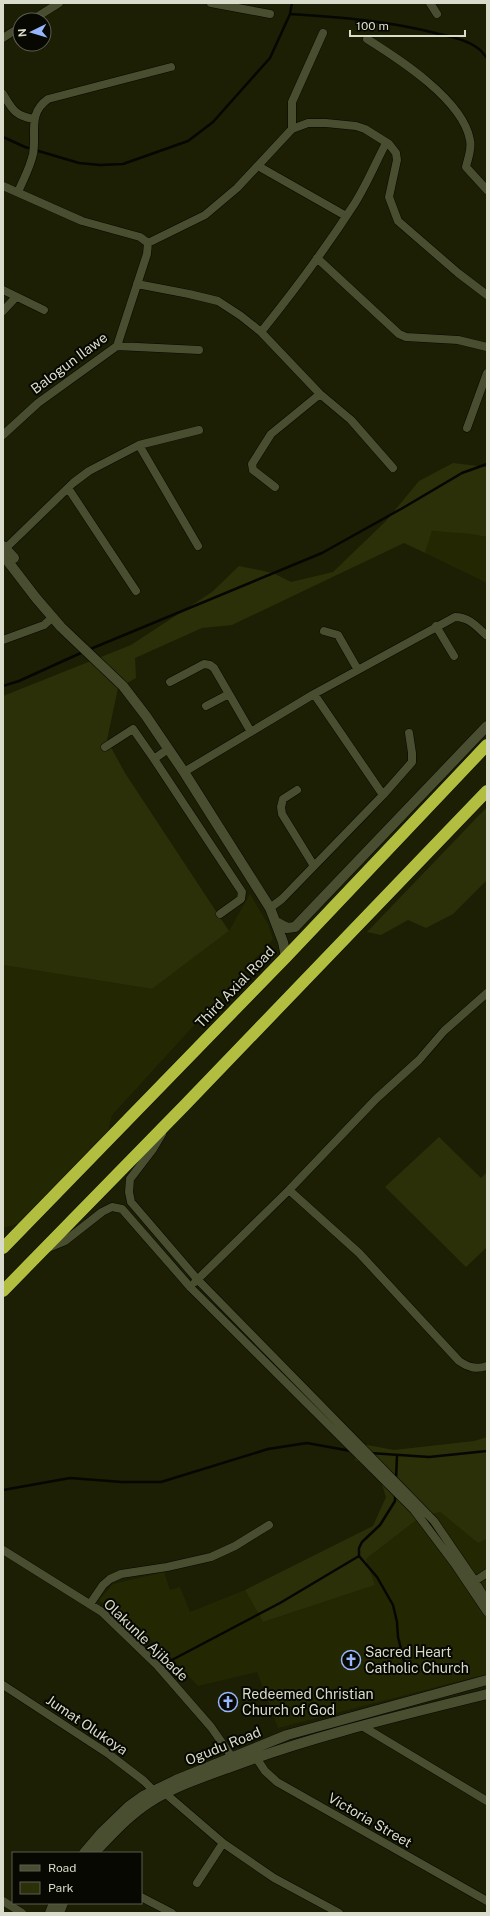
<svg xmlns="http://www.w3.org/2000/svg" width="490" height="1916" font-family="'Public Sans',sans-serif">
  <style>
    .built { fill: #242802 }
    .green { fill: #2c3008 }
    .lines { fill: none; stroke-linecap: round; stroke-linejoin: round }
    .stream { stroke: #060700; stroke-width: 2.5 }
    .minor-casing { stroke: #070800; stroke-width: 9 }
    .tertiary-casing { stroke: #070800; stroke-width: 11 }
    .secondary-casing { stroke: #070800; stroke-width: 11 }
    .motorway-casing { stroke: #070800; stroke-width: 13 }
    .minor { stroke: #4a4e30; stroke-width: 8 }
    .tertiary { stroke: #4a4e30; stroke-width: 10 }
    .secondary { stroke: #4a4e30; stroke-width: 10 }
    .motorway { stroke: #b1be3f; stroke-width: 12 }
    .labels { text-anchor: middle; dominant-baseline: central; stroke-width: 4; stroke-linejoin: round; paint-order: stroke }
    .street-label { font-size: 14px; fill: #d9dcca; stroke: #070801 }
    .poi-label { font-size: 14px; fill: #d9dcca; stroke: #070801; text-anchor: start }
  </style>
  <rect width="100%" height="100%" fill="#1c1f03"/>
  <path class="built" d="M432 531 470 534 487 537V583L425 553Z
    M250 894 268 924 273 939 112 1115 107 1135 24 1222 3 1228V965L152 989 229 931Z
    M440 1512 478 1543 487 1539V1674L278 1728 257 1672 198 1686 164 1650 99 1600 113 1584 164 1572 170 1590 180 1587 190 1612 245 1590 263 1622 375 1585 366 1559 419 1518Z"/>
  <path class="green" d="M453 463 487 467V537L470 534 432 531 425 553 404 543 232 625 202 628 135 658 136 678 118 688 107 740 125 773 229 931 152 989 3 965V696L131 645 212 592 239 566 273 573 291 582 333 572 386 521 419 481Z
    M487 807V880L453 914 426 928 408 920 381 935 367 932Z
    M439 1137 481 1178 487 1172V1247L466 1267 385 1187Z
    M487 1437V1539L478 1543 440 1512 419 1518 366 1559 375 1585 263 1622 245 1590 373 1526 386 1497 377 1469 355 1460 362 1444 394 1450 474 1441Z"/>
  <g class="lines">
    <path class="stream" d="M290 14C340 17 390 21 439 34 452 37 467 40 479 49 482 51 484 55 487 58
      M3 137 25 147 79 163 100 165 123 164 188 141 213 122 270 58 290 14 292 3
      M88 650 322 553 401 509 462 473 487 464
      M3 686 19 681 83 652
      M370 1453 429 1457 487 1451
      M396 1480 397 1455
      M3 1490 70 1478 122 1482H161L268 1449 307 1443 351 1451
      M395 1495V1501L380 1525 362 1542 359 1548V1556L377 1577 393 1605 397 1622 398 1637 405 1665
      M170 1661 280 1603 359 1556"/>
    <g class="minor-casing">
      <path id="minor" d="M211 3 270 14
        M430 3 437 14
        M32 20 59 3
        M3 38 20 27
        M367 39C399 59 463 100 470 140 472 149 468 158 466 167L487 190
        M3 94C12 109 15 116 34 119
        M292 129V102L323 33
        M258 166 346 216
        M3 186 82 221 140 237 148 243
        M18 192C23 180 30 168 33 154 37 133 27 114 48 99L171 67
        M317 258 399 334 406 337 458 340 487 347
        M137 284 189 294 218 301 241 316 261 332 320 394 351 420 393 468
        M3 290 44 310
        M3 311 16 297
        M261 332C294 291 326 248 355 203 367 184 376 162 386 143
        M117 346 199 350
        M467 428 487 373
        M3 435 38 403 117 346 147 254 148 243 205 215 237 188 292 129 308 123H326L356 126 365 129 389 144 396 153 397 160 389 197 398 221 458 273 487 295
        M139 445 198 546
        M275 487 253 470 252 464 271 434 320 394
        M68 488 136 591
        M6 548 73 483 89 471 139 445 199 430
        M436 626 454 656
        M324 631 338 635 358 670
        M3 640 44 625 53 617
        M170 682 204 664 210 665 214 668 251 732
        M314 694 383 795
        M206 706 229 694
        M105 747 133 729 154 759
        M168 749 154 759 242 892 241 899 220 914
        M184 772 314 694 455 617C469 617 476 626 486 635
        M297 790 283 799 281 807 282 814 314 866
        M270 908 282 899 383 795 412 762V753L409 733
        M162 1134 153 1149 130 1179 129 1192 131 1202 197 1279 434 1521 475 1581 487 1601
        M289 1190 359 1253 459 1361C468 1367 476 1370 487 1366
        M48 1248 65 1241 102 1212 112 1207 122 1209 191 1288 414 1510 454 1563 487 1612
        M195 1282 289 1190 376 1099 419 1060 444 1031 487 993
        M3 1550 102 1612 157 1665 211 1727 232 1757
        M475 1581 487 1573
        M90 1604 103 1585 110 1579 121 1574 167 1567 211 1557 235 1546 269 1525
        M3 1685 110 1755 144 1781 154 1791
        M362 1726 487 1801
        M253 1753 265 1771 277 1782 487 1901
        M166 1794 223 1843 274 1878 339 1913
        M197 1883 223 1843
        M141 1897 172 1913
        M3 1901 22 1913"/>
    </g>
    <g class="tertiary-casing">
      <path id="tertiary" d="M3 546 14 558
        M3 555 36 598 61 627 123 686 146 716 184 772 270 908 283 942 286 957
        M276 922 287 928 295 927 487 726"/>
    </g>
    <g class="secondary-casing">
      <path id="secondary" d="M84 1853 102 1832 129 1806 143 1796 176 1780 287 1735 487 1680
        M94 1853C112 1835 128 1816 150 1802 177 1785 209 1775 239 1764 320 1734 404 1715 487 1694
        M50 1913 54 1903
        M59 1913 63 1903"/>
    </g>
    <g class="motorway-casing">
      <path id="motorway" d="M3 1248 286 957 487 745
        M3 1291 185 1105 487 791"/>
    </g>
    <use href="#minor" class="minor"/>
    <use href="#tertiary" class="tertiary"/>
    <use href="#secondary" class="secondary"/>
    <use href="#motorway" class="motorway"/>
  </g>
  <defs>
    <g id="church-ring" transform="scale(1)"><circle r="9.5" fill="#070801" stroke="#96b6fd" stroke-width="1.5"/><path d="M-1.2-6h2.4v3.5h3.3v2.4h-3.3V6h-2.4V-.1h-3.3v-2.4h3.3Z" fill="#96b6fd"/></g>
  </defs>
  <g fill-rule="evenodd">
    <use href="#church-ring" x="351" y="1660"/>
    <use href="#church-ring" x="228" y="1702"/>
  </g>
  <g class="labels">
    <g class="street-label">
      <text transform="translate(69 363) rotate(-37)">Balogun Ilawe</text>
      <text transform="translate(235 987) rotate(-46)">Third Axial Road</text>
      <text transform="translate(146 1640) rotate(44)">Olakunle Ajibade</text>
      <text transform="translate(87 1725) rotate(34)">Jumat Olukoya</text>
      <text transform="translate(223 1746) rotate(-22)">Ogudu Road</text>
      <text transform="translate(370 1820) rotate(30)">Victoria Street</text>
    </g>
    <g class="poi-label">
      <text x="365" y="1652">Sacred Heart<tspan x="365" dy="16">Catholic Church</tspan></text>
      <text x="242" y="1694">Redeemed Christian<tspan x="242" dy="16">Church of God</tspan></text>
    </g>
  </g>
  <rect width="490" height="1916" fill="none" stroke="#d9dcca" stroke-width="8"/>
  <rect x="12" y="1852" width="130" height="52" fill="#070801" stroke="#5b5d51"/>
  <rect x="20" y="1865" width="20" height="6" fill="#4a4e30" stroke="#5b5d51"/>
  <text x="48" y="1872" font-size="12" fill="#d9dcca">Road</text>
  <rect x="20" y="1882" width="20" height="12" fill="#2c3008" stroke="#5b5d51"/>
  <text x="48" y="1892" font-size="12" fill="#d9dcca">Park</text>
  <g transform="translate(32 32) rotate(265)"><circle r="19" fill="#070801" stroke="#5b5d51"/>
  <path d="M0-3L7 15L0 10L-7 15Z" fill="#96b6fd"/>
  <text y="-6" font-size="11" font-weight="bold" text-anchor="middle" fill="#d9dcca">N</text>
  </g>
  <path d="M350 30v6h115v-6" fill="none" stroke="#d9dcca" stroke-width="2"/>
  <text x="356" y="30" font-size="12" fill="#d9dcca" stroke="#070801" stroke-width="3" paint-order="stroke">100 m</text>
</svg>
